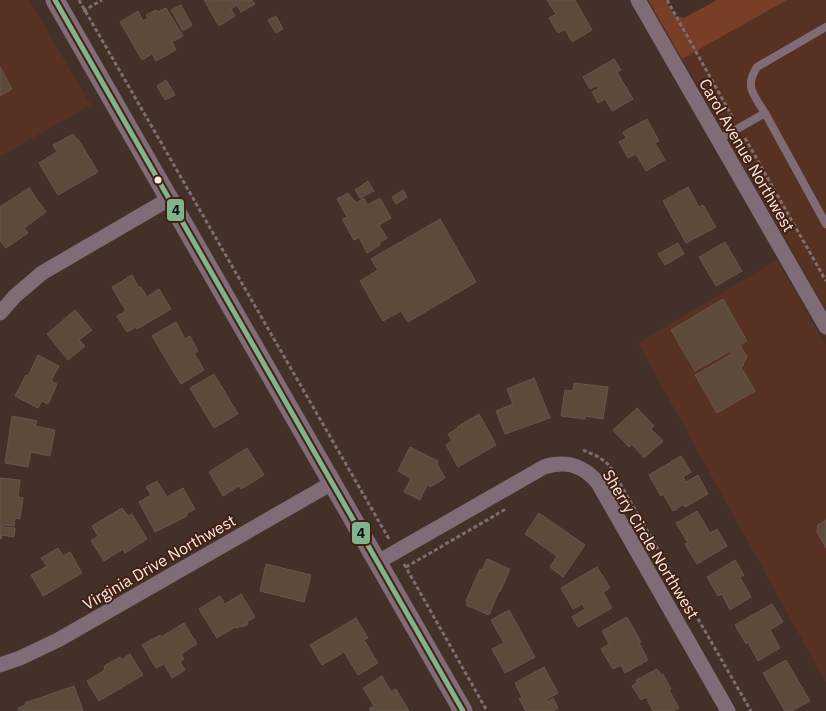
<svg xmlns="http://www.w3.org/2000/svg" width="826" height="711" font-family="'IBM Plex Sans',sans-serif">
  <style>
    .built { fill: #573122 }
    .green { fill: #783e26 }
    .building { fill: #5d4a3b; stroke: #65564e }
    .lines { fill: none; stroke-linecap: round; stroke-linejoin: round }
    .path { stroke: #7e6e72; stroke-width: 3; stroke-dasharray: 4 2.5; stroke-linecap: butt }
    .service { stroke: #806c76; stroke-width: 8 }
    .minor { stroke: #806c76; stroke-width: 15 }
    .tertiary { stroke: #806c76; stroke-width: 19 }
    .bus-1-casing { stroke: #422114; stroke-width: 9 }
    .bus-1 { stroke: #81b48c; stroke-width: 5 }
    .bus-dot { fill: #fceae3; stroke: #422114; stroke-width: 2 }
    .labels { text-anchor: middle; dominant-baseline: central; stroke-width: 4; stroke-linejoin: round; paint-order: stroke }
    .street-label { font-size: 16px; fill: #fceae3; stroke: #422114 }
    .line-badge { stroke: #422114; stroke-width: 2 }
    .pale-badge-label { font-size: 14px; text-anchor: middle; font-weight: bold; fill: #111 }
  </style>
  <rect width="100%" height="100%" fill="#433029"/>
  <path class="built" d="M0 0H29L91 105 0 157Z
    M787 0H826V310L682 59Z
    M777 260 826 345V683L638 343Z"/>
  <path class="green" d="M648 0H665L674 15 684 18 717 0H787L682 59Z"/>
  <path class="building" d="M204 0H252L255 4 241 12 237 5 231 9 235 16 219 26Z
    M547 0H575L592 30 572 42 565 29 558 33 549 18 556 14Z
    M181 5 192 25 183 31 171 10Z
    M166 8 183 36 172 42 176 50 156 61 152 54 142 60 120 22 138 11 143 21 148 18 146 15 156 10 158 12Z
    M276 16 283 29 276 33 268 20Z
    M614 59 621 70 617 72 633 99 612 111 605 99 598 103 592 92 599 88 597 85 590 89 583 77Z
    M0 67 12 89 0 96Z
    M166 80 175 95 165 100 157 86Z
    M647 119 659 141 655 143 665 160 646 171 636 154 628 158 619 142 626 138 623 132Z
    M73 134 77 140 78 139 98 172 58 195 39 163 57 152 53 145Z
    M368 181 374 191 360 198 355 190Z
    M688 187 699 207 703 205 716 227 686 243 663 201Z
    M29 188 46 212 24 228 28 233 6 248 0 241V207Z
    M403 190 407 197 396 204 392 197Z
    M348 193 356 203 364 198 367 205 380 198 391 218 379 225 387 238 379 243 380 245 367 253 359 237 354 240 342 219 347 217 337 199Z
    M440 219 476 282 408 322 401 311 383 321 360 281 378 270 371 259Z
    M725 242 742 271 716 286 699 257Z
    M678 243 684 254 665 265 658 254Z
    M132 275 139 288 141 287 147 297 159 289 171 309 137 329 136 327 127 332 117 316 126 311 112 287Z
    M723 299 747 341 740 345 747 357 743 364 744 365 741 367 755 391 717 413 695 375 732 354 730 351 695 371 671 330Z
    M75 310 92 330 79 340 85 346 68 360 47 334Z
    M176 322 185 339 190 336 198 351 194 353 204 370 181 384 152 336Z
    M38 355 59 366 51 381 57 384 48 404 42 401 38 408 15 396 26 375 28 376Z
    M214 374 238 414 214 428 190 388Z
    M534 378 550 418 505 434 496 411 513 404 507 389Z
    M574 383 608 387 603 419 585 416V419L561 416 565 390 573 391Z
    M637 408 654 426 651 429 663 441 644 458 632 444 629 447 613 430Z
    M479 414 496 445 458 467 446 445 452 441 448 434 458 428 457 427Z
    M12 416 37 421 35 426 55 430 50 456 31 452 28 467 5 463Z
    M410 447 438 461 437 464 445 478 430 487 428 483 420 500 404 492 411 478 398 471Z
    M247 448 264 475 241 489 239 486 223 496 209 472Z
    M681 456 691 472 683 477 686 482 698 475 708 494 685 507 684 504 673 511 663 494 661 496 649 475Z
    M0 478 20 480 18 497 23 498 20 519 15 518 14 526 3 525V527L15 528 14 537 2 535 1 539H0Z
    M157 481 167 497 183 488 195 509 186 514 187 516 155 532 139 502 151 495 146 487Z
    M122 508 128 516 132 514 147 539 125 553 123 549 104 561 91 541 98 536 92 526Z
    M697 511 710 533 717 529 727 546 697 564 685 544 688 543 676 523Z
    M539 513 585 545 563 577 550 567 557 556 525 534Z
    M826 520V548L817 532 818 525Z
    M58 548 63 556 70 552 82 573 43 596 31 575 47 566 41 558Z
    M487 559 510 569 500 592 499 591 489 615 466 605 468 602 466 601 480 569 482 570Z
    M735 560 744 575 740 577 751 597 730 610 722 594 718 596 707 577Z
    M266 564 311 575 304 602 260 591Z
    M597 567 610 588 603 592 612 608 578 627 572 617 585 609 582 604 573 609 561 588Z
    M241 594 255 617 247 622 248 624 242 627 241 626 236 628 235 627 217 638 199 609 220 596 225 604Z
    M772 604 783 622 770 630 780 648 758 661 748 642 746 644 735 625Z
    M509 610 535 657 505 673 492 649 504 643 491 620Z
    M627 617 641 642 639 643 648 660 625 673 621 665 613 669 601 649 609 644 602 631Z
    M356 618 368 638 364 640 378 663 358 675 344 652 322 665 310 645Z
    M184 623 197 644 181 654 184 659 180 661 185 670 172 678 164 664 156 668 142 645 160 635 161 637Z
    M130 654 143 675 99 701 87 681 102 672 105 668 104 666 120 657 121 660Z
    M786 660 810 701 792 711H785L763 673Z
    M544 667 558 693 546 700 547 702 553 698 558 708 553 711H526L519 699 522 697 515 683Z
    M657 669 661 675 663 674 671 689 669 690 679 708 673 711H653L646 697 641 700 632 686 637 683 636 680Z
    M382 676 391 692 396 689 409 711H371L369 709 374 706 363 688Z
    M74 686 83 711H19L18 708 26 705 25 703Z"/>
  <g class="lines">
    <path class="path" d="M79 0 389 539
      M667 0 733 118
      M83 11 102 0
      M745 138 826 281
      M583 450 599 457 610 466 751 711
      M404 564 487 711
      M406 567 506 509"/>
    <path class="service" d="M765 113C754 95 744 87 757 67L826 27
      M718 140 765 113 826 224"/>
    <path class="minor" d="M638 0 826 327
      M0 313 15 296 42 273 169 199
      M378 562 544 467C566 460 583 465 598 483L728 711
      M0 665 20 658 58 640 332 483"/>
    <path class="tertiary" d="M55 0 463 711"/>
    <g class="bus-1-casing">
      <path id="bus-1" d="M55 0 463 711"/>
    </g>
    <use href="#bus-1" class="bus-1"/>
  </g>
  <circle class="bus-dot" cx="158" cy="180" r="4.5"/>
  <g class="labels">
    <g class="street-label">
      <text transform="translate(747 155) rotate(60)">Carol Avenue Northwest</text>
      <text transform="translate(651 544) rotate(59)">Sherry Circle Northwest</text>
      <text transform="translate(159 562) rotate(-30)">Virginia Drive Northwest</text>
    </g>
  </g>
  <g class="line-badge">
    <rect x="166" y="198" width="19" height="24" rx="5" fill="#81b48c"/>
    <rect x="351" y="521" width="20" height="24" rx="5" fill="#81b48c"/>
  </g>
  <g class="pale-badge-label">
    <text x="176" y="215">4</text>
    <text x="361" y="538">4</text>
  </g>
</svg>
